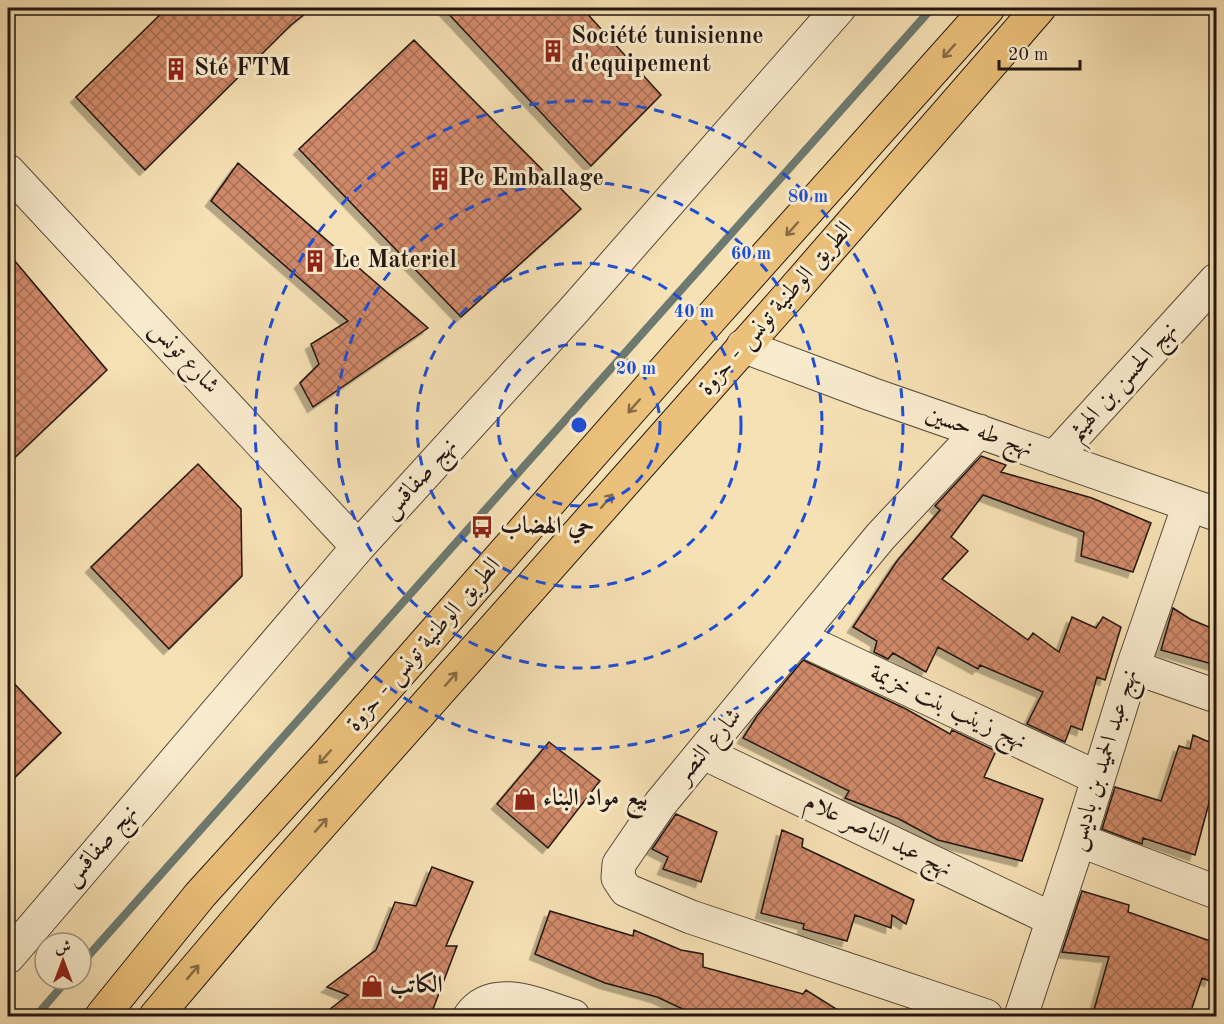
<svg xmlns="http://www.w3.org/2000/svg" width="1224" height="1024" font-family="'Old Standard TT',Amiri,serif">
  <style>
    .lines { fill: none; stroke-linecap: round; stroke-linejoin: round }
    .stream { stroke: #6c7a72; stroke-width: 8 }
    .building { fill: url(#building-cross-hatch); stroke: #221611; stroke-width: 1.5; filter: url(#shadow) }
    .minor-casing { stroke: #57493a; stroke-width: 35 }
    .major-casing { stroke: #221611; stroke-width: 35 }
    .minor { stroke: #f9ecce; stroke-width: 33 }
    .major { stroke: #ebc07a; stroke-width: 33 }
    .oneway { stroke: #866b46 }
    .ring { fill: none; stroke: #1d4ed8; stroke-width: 3; stroke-dasharray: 10 8 }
    .labels { text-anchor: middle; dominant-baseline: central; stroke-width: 6; stroke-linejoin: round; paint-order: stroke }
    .poi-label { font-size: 24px; font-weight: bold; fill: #221611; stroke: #f9ecce; text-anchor: start }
    .street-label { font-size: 24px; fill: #221611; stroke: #f9ecce }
    .centre { fill: #1d4ed8; stroke: #f9ecce; stroke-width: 3 }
    .ring-label { font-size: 18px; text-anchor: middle; font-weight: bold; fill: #1d4ed8; stroke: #f9ecce; stroke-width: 6; stroke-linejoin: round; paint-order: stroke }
  </style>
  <defs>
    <pattern id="building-cross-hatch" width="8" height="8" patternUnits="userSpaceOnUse" patternTransform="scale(1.5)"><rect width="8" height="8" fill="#d18a6b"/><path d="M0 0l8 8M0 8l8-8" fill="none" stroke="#a97057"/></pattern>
    <filter id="shadow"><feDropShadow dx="-5.5" dy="5.5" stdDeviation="0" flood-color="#0004"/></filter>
  </defs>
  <rect width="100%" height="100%" fill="#f6e1b4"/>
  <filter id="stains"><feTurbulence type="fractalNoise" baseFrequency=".00333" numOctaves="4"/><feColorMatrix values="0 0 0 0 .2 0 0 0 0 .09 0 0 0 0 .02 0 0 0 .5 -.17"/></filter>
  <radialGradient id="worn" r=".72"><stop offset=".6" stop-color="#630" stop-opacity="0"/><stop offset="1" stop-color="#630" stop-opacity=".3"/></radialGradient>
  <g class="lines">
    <path class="stream" d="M81 964 932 8
      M36 1016 68 979"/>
  </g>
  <path class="building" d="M167 8H312L291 25 145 170 76 97Z
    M443 8H582L661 95 591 166Z
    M414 40 581 209 461 317 299 149Z
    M238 163 428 328 313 407 300 383 319 364 311 344 348 321 211 201Z
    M8 253 107 370 8 464Z
    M981 456 1006 465 1001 472 1092 498 1151 523 1133 572 1081 556 1084 532 983 495 951 537 968 551 942 579 1028 640 1033 633 1059 652 1072 617 1096 628 1103 617 1121 627 1105 680 1097 677 1082 730 1071 726 1065 742 1027 724 1043 692 980 665 978 669 938 647 926 672 893 653 888 659 874 652 877 641 853 627 897 561 940 510 935 506Z
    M198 464 241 509 242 576 169 649 91 567Z
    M1173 608 1190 619 1216 630V665L1161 650Z
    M803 660 906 709 950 734 952 730 996 751 984 777 1043 799 1022 861 938 840 899 819 845 798 849 791 743 738 757 716Z
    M8 677 61 733 8 784Z
    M1193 735 1216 745V793L1212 792 1195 855 1143 838 1142 844 1102 829 1115 787 1161 801 1179 746 1190 749Z
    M549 742 600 781 548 848 497 804Z
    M676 814 717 832 701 882 663 869 668 857 652 849Z
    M782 830 803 839 802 847 914 900 906 924 892 915 891 928 855 915 847 941 803 929 804 924 761 913Z
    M432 867 473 882 446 946H457L430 1017H320L348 995 327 987 376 950 395 902 416 906Z
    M1082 891 1129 905 1128 912 1216 943V959L1210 981 1202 978 1189 1017H1092L1109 957 1062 952Z
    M550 911 633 936 634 930 681 950 703 954V967L803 994 806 990 849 1017H700L657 997 605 983 535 954Z"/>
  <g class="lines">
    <g class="minor-casing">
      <path id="minor" d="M8 171 358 547
        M743 346 871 394 1216 514
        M979 431 880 537 660 804 619 864 618 878 626 890 691 917 986 1016
        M1054 458 1216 280
        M799 638 1098 778
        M1133 667 1216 696
        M704 753 1052 919
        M1079 840 1216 892
        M8 957 358 547 575 309 839 8
        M470 1016C494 982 542 1007 573 1016
        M1021 1016 1079 840 1133 667 1189 505"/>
    </g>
    <g class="major-casing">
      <path id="major" d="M102 1016 200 895 327 755 711 318 988 8
        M156 1016 262 891 786 299 1039 8"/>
    </g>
    <use href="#minor" class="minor"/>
    <use href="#major" class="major"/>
  </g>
  <defs><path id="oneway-shaft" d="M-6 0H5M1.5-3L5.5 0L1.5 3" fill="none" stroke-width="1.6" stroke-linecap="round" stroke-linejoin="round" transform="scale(1.5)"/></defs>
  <g class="oneway">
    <use href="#oneway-shaft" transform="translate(949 51) rotate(132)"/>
    <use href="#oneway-shaft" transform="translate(792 229) rotate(132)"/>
    <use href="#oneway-shaft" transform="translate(634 406) rotate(131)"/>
    <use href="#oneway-shaft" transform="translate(607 501) rotate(-49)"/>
    <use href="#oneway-shaft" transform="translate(451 679) rotate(-49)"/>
    <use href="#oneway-shaft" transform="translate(325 757) rotate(132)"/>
    <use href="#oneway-shaft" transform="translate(321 825) rotate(-48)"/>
    <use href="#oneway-shaft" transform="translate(193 972) rotate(-50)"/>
  </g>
  <g class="ring">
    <circle cx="579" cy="425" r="81"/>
    <circle cx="579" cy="425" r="162"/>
    <circle cx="579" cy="425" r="243"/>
    <circle cx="579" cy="425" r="324"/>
  </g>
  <defs>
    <g id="building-bare" transform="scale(1.8)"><path d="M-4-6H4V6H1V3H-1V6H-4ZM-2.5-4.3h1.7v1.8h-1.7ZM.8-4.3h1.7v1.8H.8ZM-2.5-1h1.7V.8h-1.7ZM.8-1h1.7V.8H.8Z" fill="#8f2418" stroke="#f9ecce" stroke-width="2.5" paint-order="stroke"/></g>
    <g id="bus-bare" transform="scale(1.8)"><path d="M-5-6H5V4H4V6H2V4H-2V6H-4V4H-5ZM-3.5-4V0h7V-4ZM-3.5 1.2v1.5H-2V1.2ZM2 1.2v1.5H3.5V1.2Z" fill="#8f2418" stroke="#f9ecce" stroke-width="2.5" paint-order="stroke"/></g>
    <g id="shop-bare" transform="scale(1.8)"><path d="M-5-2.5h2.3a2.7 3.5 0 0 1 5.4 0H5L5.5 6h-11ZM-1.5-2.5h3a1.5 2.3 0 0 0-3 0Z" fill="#8f2418" stroke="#f9ecce" stroke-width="2.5" paint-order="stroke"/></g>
  </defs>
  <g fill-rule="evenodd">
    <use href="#building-bare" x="553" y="51"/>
    <use href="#building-bare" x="176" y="69"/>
    <use href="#building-bare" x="440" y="179"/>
    <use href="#building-bare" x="315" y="261"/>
    <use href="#bus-bare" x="482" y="527"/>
    <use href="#shop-bare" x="525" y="799"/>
    <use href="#shop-bare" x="372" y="986"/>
  </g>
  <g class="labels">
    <g class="poi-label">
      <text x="571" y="37">Société tunisienne<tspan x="571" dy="28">d'equipement</tspan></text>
      <text x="194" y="69">Sté FTM</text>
      <text x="458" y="179">Pc Emballage</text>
      <text x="333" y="261">Le Materiel</text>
      <text x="500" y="527">حي الهضاب</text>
      <text x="543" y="799">بيع مواد البناء</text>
      <text x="390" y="986">الكاتب</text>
    </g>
    <g class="street-label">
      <text transform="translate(776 309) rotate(-49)">الطريق الوطنية تونس - حزوة</text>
      <text transform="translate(184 358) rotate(47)">شارع تونس</text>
      <text transform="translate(1123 382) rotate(-48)">نهج الحسن بن الهيثم</text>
      <text transform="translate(979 432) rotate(19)">نهج طه حسين</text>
      <text transform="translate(420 479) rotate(-48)">نهج صفاقس</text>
      <text transform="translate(424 645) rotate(-49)">الطريق الوطنية تونس - حزوة</text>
      <text transform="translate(948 708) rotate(25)">نهج زينب بنت خزيمة</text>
      <text transform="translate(709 746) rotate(-50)">شارع النصر</text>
      <text transform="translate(1104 760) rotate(-73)">نهج عبد الحميد بن باديس</text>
      <text transform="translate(878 836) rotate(26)">نهج عبد الناصر علام</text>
      <text transform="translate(101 846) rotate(-49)">نهج صفاقس</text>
    </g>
  </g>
  <circle cx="579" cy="425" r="9" class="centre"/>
  <g class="ring-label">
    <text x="808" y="202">80 m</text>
    <text x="751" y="259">60 m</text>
    <text x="694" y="317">40 m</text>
    <text x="636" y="374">20 m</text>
  </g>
  <rect width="1224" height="1024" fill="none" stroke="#f6e1b4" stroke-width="30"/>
  <rect x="9" y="9" width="1206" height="1006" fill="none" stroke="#221611" stroke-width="3"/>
  <rect x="15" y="15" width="1194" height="994" fill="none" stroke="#221611" stroke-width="1.5"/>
  <g transform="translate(63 961)"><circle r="28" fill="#f9ecce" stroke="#a39682" stroke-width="1.5"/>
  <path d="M0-4.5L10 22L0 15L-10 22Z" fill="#8f2418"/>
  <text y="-9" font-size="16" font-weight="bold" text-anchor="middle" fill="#221611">ش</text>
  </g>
  <path d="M999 60v9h81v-9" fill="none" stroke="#221611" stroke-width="3"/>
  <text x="1008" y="60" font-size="18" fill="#221611" stroke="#f9ecce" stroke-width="4.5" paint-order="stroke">20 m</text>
  <rect width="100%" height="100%" filter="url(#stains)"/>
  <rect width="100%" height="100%" fill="url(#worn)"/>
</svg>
